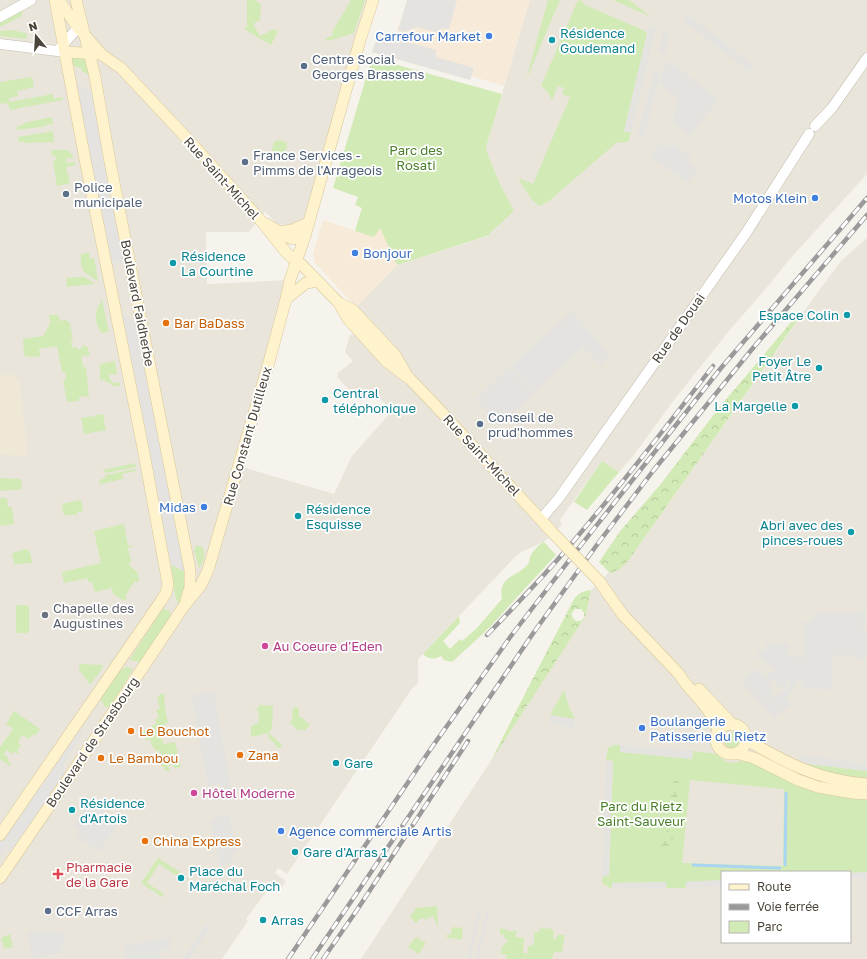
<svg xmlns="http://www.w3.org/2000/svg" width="867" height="959" font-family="'Golos Text',sans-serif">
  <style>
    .residential { fill: #eae5da; fill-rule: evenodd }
    .commercial { fill: #f7ead8 }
    .education { fill: #efe8d6 }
    .green { fill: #d2eab5; fill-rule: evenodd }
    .forest { fill: url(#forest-crowns); fill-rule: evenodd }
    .wetland { fill: url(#wetland-marsh) }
    .parking { fill: #e5e3e0; fill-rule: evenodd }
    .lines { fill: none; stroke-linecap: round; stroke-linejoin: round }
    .stream { stroke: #a9d4f2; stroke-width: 3 }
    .tertiary-casing { stroke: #c2bbae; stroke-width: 11 }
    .secondary-casing { stroke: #d6c79b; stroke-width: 12 }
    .tertiary { stroke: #fff; stroke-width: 10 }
    .secondary { stroke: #fff3cd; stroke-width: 11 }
    .rail-casing { stroke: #9a9a9a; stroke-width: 4.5 }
    .rail { stroke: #fff; stroke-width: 3; stroke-dasharray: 9; stroke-linecap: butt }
    .secondary-bridge-casing { stroke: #d6c79b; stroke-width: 12; stroke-linecap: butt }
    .secondary-bridge { stroke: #fff3cd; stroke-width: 11 }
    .shop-dot { fill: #3f7fe0; stroke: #fff; stroke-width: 1.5 }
    .culture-dot { fill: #0f9aa8; stroke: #fff; stroke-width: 1.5 }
    .service-dot { fill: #5c6f8a; stroke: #fff; stroke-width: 1.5 }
    .food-dot { fill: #e8710a; stroke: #fff; stroke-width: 1.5 }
    .worship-dot { fill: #6b7280; stroke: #fff; stroke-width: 1.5 }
    .hotel-dot { fill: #d1479c; stroke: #fff; stroke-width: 1.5 }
    .health-dot { fill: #e0444e; stroke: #fff; stroke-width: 1.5 }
    .labels { text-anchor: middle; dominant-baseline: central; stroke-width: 3.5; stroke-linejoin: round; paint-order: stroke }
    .culture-label { font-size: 13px; fill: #0d838f; stroke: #fff; text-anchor: start }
    .shop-label { font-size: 13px; fill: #366cbe; stroke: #fff; text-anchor: end }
    .service-label { font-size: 13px; fill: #4e5e75; stroke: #fff; text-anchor: start }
    .park-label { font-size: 13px; fill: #4a7f2a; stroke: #fff }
    .street-label { font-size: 13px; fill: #4b4439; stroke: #fff }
    .food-label { font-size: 13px; fill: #c56008; stroke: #fff; text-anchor: start }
    .worship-label { font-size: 13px; fill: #5b616d; stroke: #fff; text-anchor: start }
    .hotel-label { font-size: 13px; fill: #b23c85; stroke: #fff; text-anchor: start }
    .health-label { font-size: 13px; fill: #be3a42; stroke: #fff; text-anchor: start }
  </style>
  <defs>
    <pattern id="forest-crowns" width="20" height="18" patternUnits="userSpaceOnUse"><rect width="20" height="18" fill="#d2eab5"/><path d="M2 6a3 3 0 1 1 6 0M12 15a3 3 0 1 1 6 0" fill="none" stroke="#b6ca9c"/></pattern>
    <pattern id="wetland-marsh" width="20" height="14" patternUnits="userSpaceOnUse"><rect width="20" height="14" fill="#d2eab5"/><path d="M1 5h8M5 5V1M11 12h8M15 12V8" fill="none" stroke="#b6ca9c"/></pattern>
  </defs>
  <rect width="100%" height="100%" fill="#f6f3ec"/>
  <path class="residential" d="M0 0H373L308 223 289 230 288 225 277 224 265 212 249 232H206L207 284 290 280 239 466 334 494 352 456 392 411 371 389 359 400 337 377 338 373 353 361 345 352 350 335H354L356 307 397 265 489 236 488 234 514 211 501 186 489 158 486 147 530 0H867V174L788 261 774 279 729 331 674 400 633 456 619 472 602 461 560 520 562 525 544 542 523 551 516 556 423 654 418 659V683L411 690 289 871 287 874 278 868 275 873 286 881 281 888 270 881 264 890 266 892 246 919 248 921 222 959H0Z
    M867 238V959H361L585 617 587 611 591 590 608 573V571L611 573 628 561 820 289 841 261ZM722 872H850V942H722Z"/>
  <path class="commercial" d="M407 0H530L504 86 471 76 470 80 372 52 376 41 381 35 395 38Z
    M323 220 374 237 380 227 397 265 356 307 315 263 313 254Z"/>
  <path class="education" d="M11 374 19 380 27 445V453L24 456 0 454V375Z"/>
  <path class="green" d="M247 0H254L261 4 260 20 253 24 260 36 274 29 278 31 271 45 244 29 247 27Z
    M351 0H365L354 33 328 41 325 39 333 35 332 32Z
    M548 0H560L526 80Z
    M578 0 584 2 583 4 645 31 647 34 624 131 631 133 628 142 616 143 549 201 539 206 531 199 518 178 533 184 570 97 562 94 564 88 558 86 552 100 546 90 541 86Z
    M613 0H629L651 17Z
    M23 10 22 16 0 27V23Z
    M12 30 26 33 27 39 0 36V31Z
    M77 56 85 59 89 75 82 71 81 68H78L72 65V57Z
    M372 58 502 94 486 147 489 158 501 186 514 211 489 234 490 235 397 265 380 228 374 237 355 231 362 208 355 205 358 197 333 188Z
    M32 77 34 87 17 91 18 96 9 98V102L53 94 54 99 63 97V100L10 110 8 103 0 104V82Z
    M52 117 53 125H51L50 124H47V126L17 130V126L23 125V123Z
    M53 131 54 142 26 143 18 141V137Z
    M278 140H280L287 143 286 150 278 154 272 150 274 142Z
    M51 150H68L74 157 66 159 67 163 75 162 76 165 66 167 70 183 57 186 53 161 56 160 55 156H52Z
    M89 253 90 259 94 258 98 280 97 281C84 271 80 273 81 254Z
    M79 277H85L95 284 67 287 66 278Z
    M102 300 109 332 101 333C94 321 94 312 102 300Z
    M49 315H58L60 321 66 320 70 323 73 340H71L72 348 76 347 80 350 84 344 85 347H88V352L90 351 89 356 83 355 81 359 84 368 86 367 89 397 81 396 79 398V401L67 402 63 381 66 380 65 372H62L57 346 39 349 40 357 31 356V358H29V356H24L23 339 43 336 50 324Z
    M115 361 117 374 109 375V379H111L112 383 119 382 120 386H113L110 383 105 382V379L100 380V364Z
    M103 414 106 430 84 434 81 418 94 416 96 417V415Z
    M602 461 619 472 587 510 574 502Z
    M135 463 136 467 107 473 102 470Z
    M136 469V471L122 474 123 479 100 484 99 480 103 479 106 475Z
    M0 478 21 479 22 489 0 491Z
    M0 498H7L8 507H12L14 524 0 526Z
    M81 500 83 511 77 512V515H64L62 509 64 508 61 504Z
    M124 524 128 546 132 545V547L128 548 131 561 129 565 137 572 139 580 137 583 135 581 125 596 127 598 125 601 113 594 112 588 95 592 92 582H88V578L64 583 62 572 101 563 94 531Z
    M544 542 556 555 486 631 452 662 444 660 441 656C435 660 427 659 423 654L459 616 460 623 443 641 450 649 460 639 462 641 476 629 502 599C497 576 518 577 528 564 530 562 529 558 531 555 533 551 540 543 544 542Z
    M196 546C208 544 205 563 199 568L194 551Z
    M27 549 30 552 32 563 16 564 15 566 12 555 15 552Z
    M171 565 186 572 187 590 179 604C172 594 174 578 171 565Z
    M27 605 29 607V631L27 633H18L16 630V607L18 605Z
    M164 609 170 611 171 616 140 662 130 660V659L162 610Z
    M82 664 103 665 102 669 90 685 79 669V665Z
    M127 667 133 669 112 704 109 707H105L101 700V696L119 671Z
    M564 690 569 707 575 719 550 715Z
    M160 694H165L164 702 168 723 164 724 165 727 158 729 164 744 175 742 181 767 174 768 173 764 168 767 170 771 168 772 167 771H166L160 763 165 760 158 750 156 751 150 743 152 742 150 739 147 741 142 732 156 724 155 719 159 718 156 710 160 708 157 697 160 696Z
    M259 705 273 706 272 729 269 733 282 745 280 748H278L277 746 268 737 269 733 251 737V726L255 725 254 724 259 723 258 721 261 720 258 718 259 713 257 709H254V708H259Z
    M293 707 299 708V718L301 717 310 725 304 731 301 729 299 731 289 722 292 721Z
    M14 711 40 729 36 735H32L29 739 22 735 18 742 21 745 17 750 19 752 18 754 14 751 12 754 7 750 3 754 8 757 7 760 11 763 10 766 0 759V747L13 729 6 724Z
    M724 740a8 8 0 1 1 16 0a8 8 0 1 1-16 0Z
    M614 745H620V752L692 759 693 751 717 754 725 761 733 763 742 761 756 763 867 798V872L850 873 722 872V880L686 882V888H666V882L612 883V889L602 883V877L609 875 613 761 606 760 608 748ZM690 780 784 789 783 866 682 863Z
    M801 763 867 771V779L834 776Z
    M158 858 180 872 177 876 159 864 147 883 164 894 162 897 141 883Z
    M437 906 438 927 433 916 424 920 423 918 421 919 420 918 416 923 410 917 416 908Z
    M455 927 463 928 462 940 446 937V935H451L452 928Z
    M541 927 543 929 551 928 554 932 553 939H556L557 935H565L562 952H554L552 959H506L507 955 501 954 502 946H504L505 943H507L508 940 505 939 504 935 500 934V928L513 932V930L517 931 515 937 524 938 523 953 527 954 528 947 534 944V933L539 932Z
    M10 934 13 947 4 949 1 938Z
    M416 937 426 943 419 954 408 947Z"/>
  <path class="forest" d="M804 311 628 561 620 569 611 573 608 571 599 562 621 530 660 485 718 409 798 314Z
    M591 590 587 611 585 617 491 761 512 719 573 601C577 594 582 591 591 590ZM575 609H581L584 613V617L581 621H576L572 617V613Z"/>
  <path class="wetland" d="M676 780 679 782 677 801 672 804 670 803C669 792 668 787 676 780Z
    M670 826 674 829C673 840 673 848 665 855 659 849 662 841 663 834L667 831Z"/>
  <path class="parking" d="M407 0H457L449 29 441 28 439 33 417 27 405 32 398 30Z
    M688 14 754 66 750 72 683 21Z
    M649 26 656 27 631 133 624 131Z
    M663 32 670 33 665 54 658 53Z
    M381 35 436 50V57L474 68 470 80 372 52 376 41Z
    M670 61 719 100 689 136 672 122 678 99 659 83 663 67Z
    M654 72 660 74 644 138 637 137Z
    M76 84 93 93 126 267 111 260Z
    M660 143 666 148 671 143 692 157 689 163 698 169 688 183 649 156Z
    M572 311 609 354 601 366 583 347 534 392 511 366Z
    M121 314 136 323 186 572 171 565Z
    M509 367 534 394 499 426 476 399Z
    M866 612V621H863V629L867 630V659H855V655L832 656 833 690 801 688 802 681H797L794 688 786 697 792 705 774 718 741 682 756 669 767 679 768 672H775L774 666 766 665 764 659H756L758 651 765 652V643H789V656L803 657V621H813L814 613ZM769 680H775L776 687H787V680H791L787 688 774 697 770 693 775 689Z
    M214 692 232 792 222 794 220 784 208 786 191 695Z
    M550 715 575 719 574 728 549 724Z
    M80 726 82 735 64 764 65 775 11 854 8 845 0 856V842Z
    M620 745 693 751 692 759 620 752Z
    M802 755 867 764V771L801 763 799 759Z
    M606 760 613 761 609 875 602 877Z
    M93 796 103 803 104 816 117 826 99 852 76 836 80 831 73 826Z
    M229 815 237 852 230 854 232 863 220 866 210 819Z
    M867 872V878L850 879V873Z
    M722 880V886L686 888V882Z
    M666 882V888L612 889V883Z
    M478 909 482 910 470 959H467Z
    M487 910H490L478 959H475Z
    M206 924 211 927 189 959H183Z
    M27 932H63L66 946 61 947 62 953 32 959Z
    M170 937 171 949 160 951 161 959H126L123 946Z"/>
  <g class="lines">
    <path class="stream" d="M693 865 780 868
      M785 865 786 793"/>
    <g class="tertiary-casing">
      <path id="tertiary" d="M0 17 31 0
        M0 44 65 52
        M60 48 82 23
        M815 126 832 108 867 58
        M541 519 559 498 746 233 809 134"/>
    </g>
    <g class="secondary-casing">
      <path id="secondary" d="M59 0 78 28 84 34 102 55 121 68 195 147 262 222 285 251 292 258 301 264 339 303 348 319 387 362 410 379 435 405 553 533
        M76 0 95 77 110 162 190 570V587L186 600
        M65 52 96 54
        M266 224 280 232 292 230 308 223
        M280 232C290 240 293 240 305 236
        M286 299 306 283 318 281
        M339 303 353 310 395 355 406 374
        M599 581 623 615 679 674C691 694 714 709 718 732
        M699 689 733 725
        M716 739a15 15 0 1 1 30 0a15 15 0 1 1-30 0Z
        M746 739C785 763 821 781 867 784
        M736 753 754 758 798 780 818 787 852 793 867 794
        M0 835 161 601 166 593 168 584 143 448 84 154 55 0
        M0 878 68 779 184 606 201 585 208 570 269 362 286 299 290 280 305 236 361 37 373 0"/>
    </g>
    <use href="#tertiary" class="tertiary"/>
    <use href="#secondary" class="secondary"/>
    <g class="rail-casing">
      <path id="rail" d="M487 635C516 605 545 575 572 543 621 485 667 426 713 366
        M288 959 432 747 511 636 574 554 721 368 867 198
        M312 959 534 632 599 542 653 471 753 348 867 215
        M323 959 357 910 468 741"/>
    </g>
    <use href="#rail" class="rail"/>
    <g class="secondary-bridge-casing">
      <path id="secondary-bridge" d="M553 533 599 581"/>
    </g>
    <use href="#secondary-bridge" class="secondary-bridge"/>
  </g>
  <g class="shop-dot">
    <circle cx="489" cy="36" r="4"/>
    <circle cx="815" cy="198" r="4"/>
    <circle cx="355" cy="253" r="4"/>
    <circle cx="204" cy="507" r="4"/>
    <circle cx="642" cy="728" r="4"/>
    <circle cx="281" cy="831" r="4"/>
  </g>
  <g class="culture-dot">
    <circle cx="552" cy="40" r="4"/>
    <circle cx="173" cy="263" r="4"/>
    <circle cx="847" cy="315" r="4"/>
    <circle cx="819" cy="368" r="4"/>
    <circle cx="325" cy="400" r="4"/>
    <circle cx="795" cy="406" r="4"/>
    <circle cx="298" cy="516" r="4"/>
    <circle cx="851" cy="532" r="4"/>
    <circle cx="336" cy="763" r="4"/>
    <circle cx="72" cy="810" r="4"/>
    <circle cx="295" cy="852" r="4"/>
    <circle cx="181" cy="878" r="4"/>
    <circle cx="263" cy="920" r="4"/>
  </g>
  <g class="service-dot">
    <circle cx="304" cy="66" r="4"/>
    <circle cx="245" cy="162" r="4"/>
    <circle cx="66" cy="194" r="4"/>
    <circle cx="480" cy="424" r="4"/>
    <circle cx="48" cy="911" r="4"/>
  </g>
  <g class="food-dot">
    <circle cx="166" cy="323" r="4"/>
    <circle cx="131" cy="731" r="4"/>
    <circle cx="240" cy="755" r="4"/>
    <circle cx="101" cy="758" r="4"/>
    <circle cx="145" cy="841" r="4"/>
  </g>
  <circle class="worship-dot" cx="45" cy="615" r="4"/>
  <g class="hotel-dot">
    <circle cx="265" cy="646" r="4"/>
    <circle cx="194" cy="793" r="4"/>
  </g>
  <path class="health-dot" d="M56 868h4v4h4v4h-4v4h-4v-4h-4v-4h4z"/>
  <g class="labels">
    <g class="culture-label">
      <text x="560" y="33">Résidence<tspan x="560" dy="15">Goudemand</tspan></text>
      <text x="181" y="256">Résidence<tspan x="181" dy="15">La Courtine</tspan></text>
      <text x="839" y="315" text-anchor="end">Espace Colin</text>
      <text x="811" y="361" text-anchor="end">Foyer Le<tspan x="811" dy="15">Petit Âtre</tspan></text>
      <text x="333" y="393">Central<tspan x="333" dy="15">téléphonique</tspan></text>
      <text x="787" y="406" text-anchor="end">La Margelle</text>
      <text x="306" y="509">Résidence<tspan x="306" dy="15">Esquisse</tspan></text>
      <text x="843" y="525" text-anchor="end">Abri avec des<tspan x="843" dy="15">pinces-roues</tspan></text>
      <text x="344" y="763">Gare</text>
      <text x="80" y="803">Résidence<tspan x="80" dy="15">d'Artois</tspan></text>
      <text x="303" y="852">Gare d'Arras 1</text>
      <text x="189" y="871">Place du<tspan x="189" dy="15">Maréchal Foch</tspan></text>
      <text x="271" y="920">Arras</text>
    </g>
    <g class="shop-label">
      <text x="481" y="36">Carrefour Market</text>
      <text x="807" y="198">Motos Klein</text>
      <text x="363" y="253" text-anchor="start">Bonjour</text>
      <text x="196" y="507">Midas</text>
      <text x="650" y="721" text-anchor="start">Boulangerie<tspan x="650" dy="15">Patisserie du Rietz</tspan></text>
      <text x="289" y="831" text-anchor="start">Agence commerciale Artis</text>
    </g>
    <g class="service-label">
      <text x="312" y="59">Centre Social<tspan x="312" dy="15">Georges Brassens</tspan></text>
      <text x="253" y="155">France Services -<tspan x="253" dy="15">Pimms de l'Arrageois</tspan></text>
      <text x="74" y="187">Police<tspan x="74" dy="15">municipale</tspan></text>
      <text x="488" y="417">Conseil de<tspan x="488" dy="15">prud'hommes</tspan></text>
      <text x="56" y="911">CCF Arras</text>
    </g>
    <g class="park-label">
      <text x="416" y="150">Parc des<tspan x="416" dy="15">Rosati</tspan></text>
      <text x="641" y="806">Parc du Rietz<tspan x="641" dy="15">Saint-Sauveur</tspan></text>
    </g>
    <g class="street-label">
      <text transform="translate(222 178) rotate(48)">Rue Saint-Michel</text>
      <text transform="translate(138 303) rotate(79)">Boulevard Faidherbe</text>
      <text transform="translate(678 328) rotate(-55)">Rue de Douai</text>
      <text transform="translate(247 436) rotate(-74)">Rue Constant Dutilleux</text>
      <text transform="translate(482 455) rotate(47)">Rue Saint-Michel</text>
      <text transform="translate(92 742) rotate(-56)">Boulevard de Strasbourg</text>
    </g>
    <g class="food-label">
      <text x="174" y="323">Bar BaDass</text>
      <text x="139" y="731">Le Bouchot</text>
      <text x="248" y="755">Zana</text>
      <text x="109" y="758">Le Bambou</text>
      <text x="153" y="841">China Express</text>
    </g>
    <g class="worship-label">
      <text x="53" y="608">Chapelle des<tspan x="53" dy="15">Augustines</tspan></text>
    </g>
    <g class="hotel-label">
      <text x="273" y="646">Au Coeure d'Eden</text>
      <text x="202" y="793">Hôtel Moderne</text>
    </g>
    <g class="health-label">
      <text x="66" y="867">Pharmacie<tspan x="66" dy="15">de la Gare</tspan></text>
    </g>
  </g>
  <rect x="721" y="871" width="130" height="72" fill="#ffffff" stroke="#b7b4b0"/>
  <rect x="729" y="884" width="20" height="6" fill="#fff3cd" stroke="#b7b4b0"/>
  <text x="757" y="891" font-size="12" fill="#4b4439">Route</text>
  <rect x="729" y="904" width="20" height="6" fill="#9a9a9a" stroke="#b7b4b0"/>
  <text x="757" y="911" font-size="12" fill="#4b4439">Voie ferrée</text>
  <rect x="729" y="921" width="20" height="12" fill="#d2eab5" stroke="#b7b4b0"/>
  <text x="757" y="931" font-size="12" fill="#4b4439">Parc</text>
  <g transform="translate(36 36) rotate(342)" stroke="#ffffff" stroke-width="3" paint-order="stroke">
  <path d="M0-3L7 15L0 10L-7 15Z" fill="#4b4439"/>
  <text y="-6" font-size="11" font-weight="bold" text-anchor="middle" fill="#4b4439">N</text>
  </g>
</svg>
